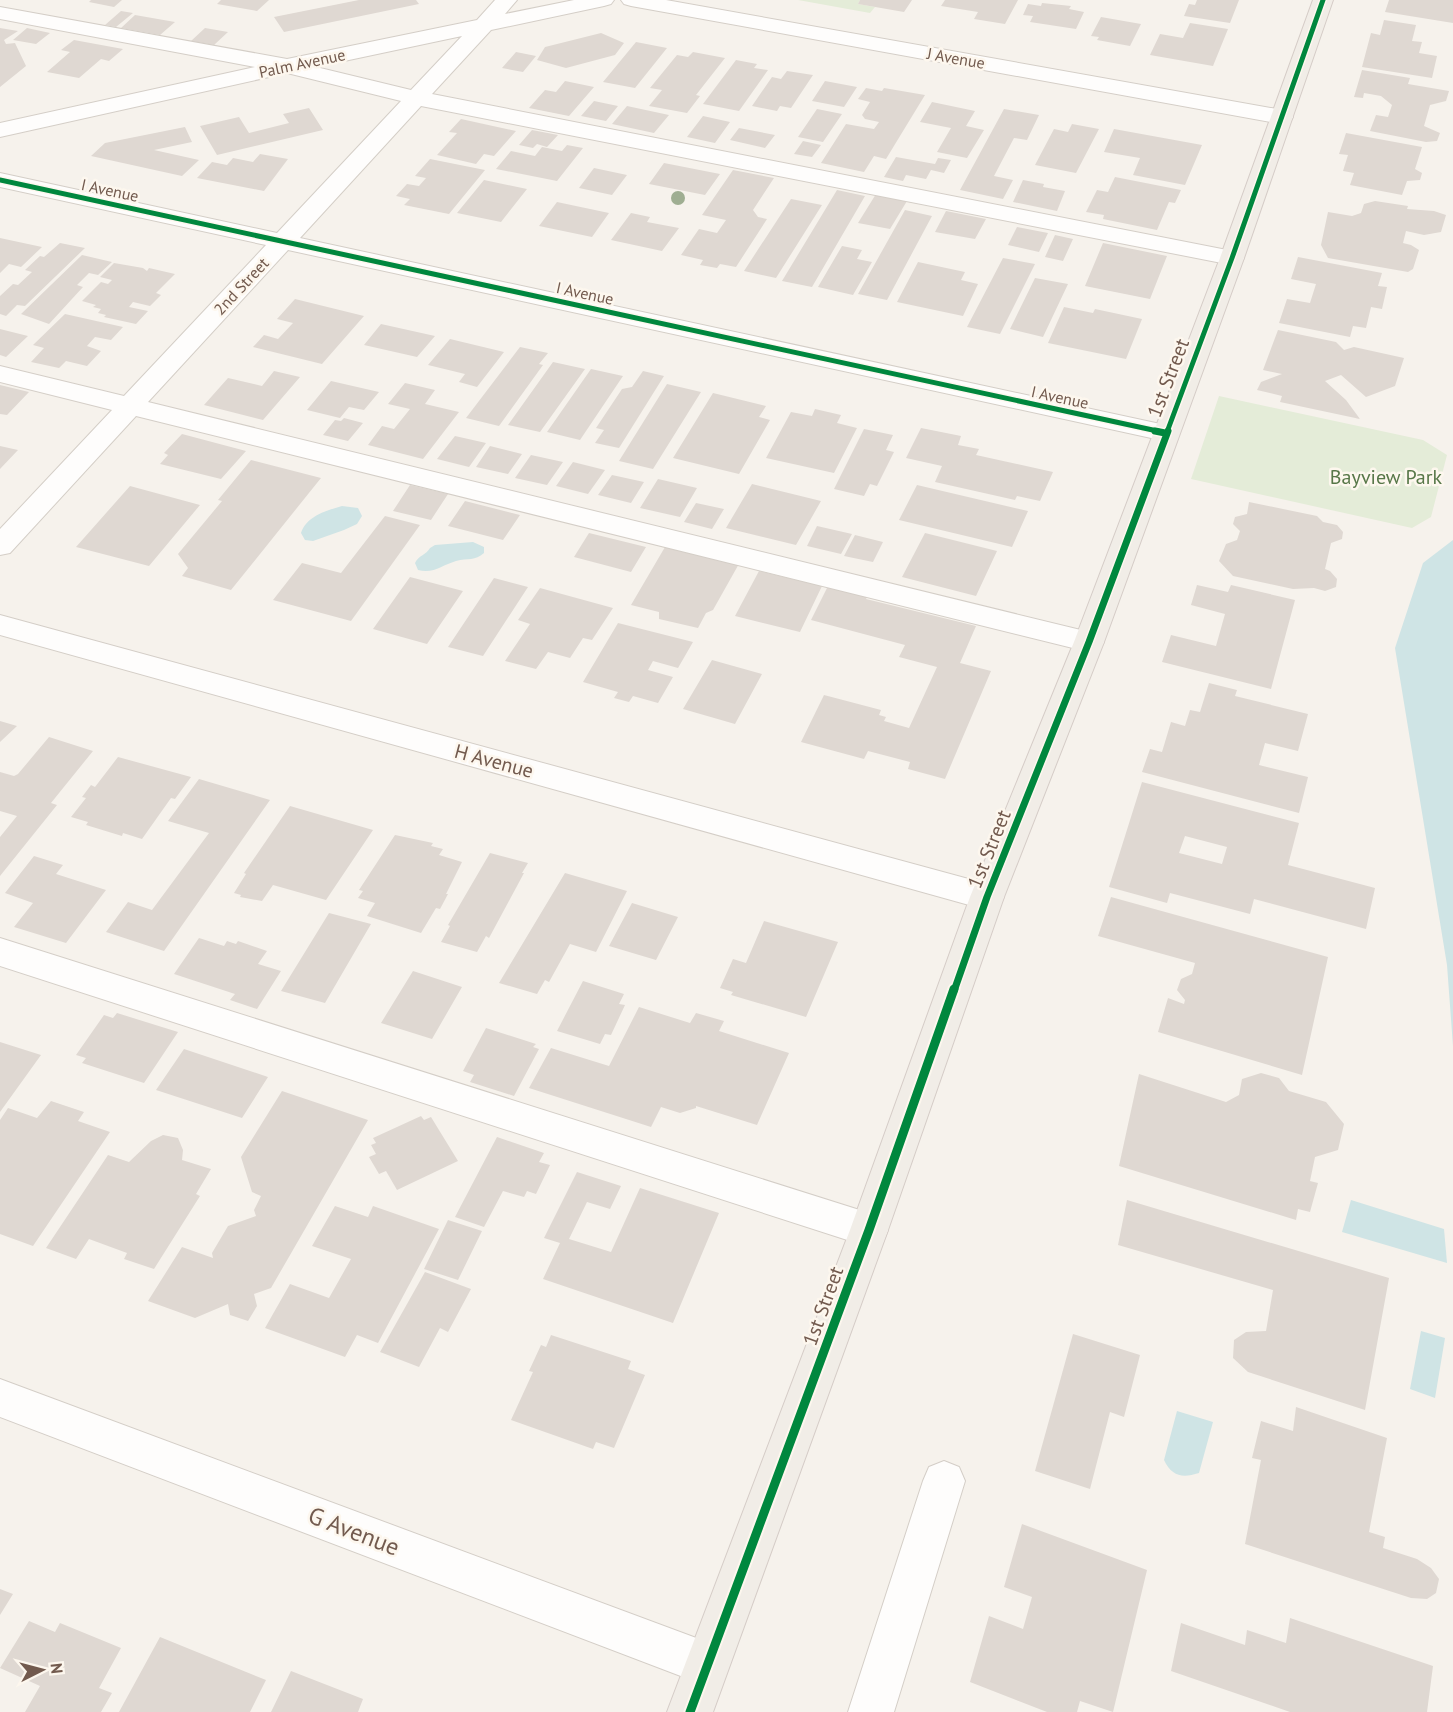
<svg xmlns="http://www.w3.org/2000/svg" width="1453" height="1712" font-family="'PT Sans',sans-serif">
  <style>
    .green { fill: #e4ecd8 }
    .water { fill: #cfe4e5 }
    .building { fill: #dfd8d2; fill-rule: evenodd }
    .lines { fill: none; stroke-linecap: round; stroke-linejoin: round }
    .minor-casing { stroke: #d4cec7; stroke-width: 2 }
    .major-casing { stroke: #d5ccc7; stroke-width: 2 }
    .minor { fill: #fefdfc; fill-rule: evenodd }
    .major { fill: #f1ede7; fill-rule: evenodd }
    .cycleway-far2-casing { stroke: #fdf7ee; stroke-width: 8 }
    .cycleway-far1-casing { stroke: #fdf7ee; stroke-width: 10 }
    .cycleway-casing { stroke: #fdf7ee; stroke-width: 13 }
    .cycleway-far2 { stroke: #00873e; stroke-width: 5 }
    .cycleway-far1 { stroke: #00873e; stroke-width: 7 }
    .cycleway { stroke: #00873e; stroke-width: 9 }
    .tree { fill: #9fae92 }
    .labels { text-anchor: middle; dominant-baseline: central; stroke-width: 5; stroke-linejoin: round; paint-order: stroke }
    .far-street-label { font-size: 16px; fill: #725a4e; stroke: #fdf7ee }
    .street-label { font-size: 20px; fill: #725a4e; stroke: #fdf7ee }
    .park-label { font-size: 20px; fill: #577748; stroke: #fdf7ee }
    .near-street-label { font-size: 24px; fill: #725a4e; stroke: #fdf7ee }
  </style>
  <rect width="100%" height="100%" fill="#f6f2ec"/>
  <path class="green" d="M798 0H860L858 4 875 7 870 13Z
    M1219 396 1423 440 1447 455 1431 517 1412 528 1191 479Z"/>
  <path class="water" d="M342 506 358 508 362 516 357 524 344 530 313 541 305 540 301 533C307 516 325 511 342 506Z
    M1453 540V1046L1447 965 1395 648 1423 563Z
    M473 542 484 547V553C475 561 468 558 456 561 442 565 434 574 418 570L415 563C419 555 426 555 430 548L435 545Z
    M1351 1200 1444 1229 1447 1263 1342 1232Z
    M1421 1331 1445 1338 1435 1398 1410 1389Z
    M1177 1411 1213 1422 1199 1473C1183 1478 1172 1477 1164 1460Z"/>
  <path class="building" d="M91 0H122L114 7 89 2Z
    M221 0H269L257 11 217 4Z
    M359 0H416L419 4 284 32 274 17Z
    M860 0H912L904 12 858 4Z
    M945 0H1018L1005 24 974 19 978 12 941 6Z
    M1197 0H1239L1230 23 1184 16 1189 4 1195 5Z
    M1389 0H1453V23L1385 12Z
    M1042 3 1071 6 1069 9 1084 12 1076 29 1030 22 1033 16 1023 15 1028 4 1041 6Z
    M121 11 133 13 116 27 105 25Z
    M135 15 175 22 160 35 121 28Z
    M1101 17 1141 24 1130 46 1097 40 1099 37 1091 36Z
    M1384 20 1416 25 1412 41 1422 42 1419 53 1437 56 1432 78 1362 67 1371 33 1380 35Z
    M1190 23 1228 29 1213 66 1150 55 1160 34 1183 38Z
    M0 28 18 31 4 40 6 44 15 43 26 66 0 87Z
    M27 28 50 33 36 44 13 40Z
    M205 28 228 32 214 45 191 41Z
    M601 33 624 43 615 55 566 68 537 60 545 47Z
    M74 40 123 49 109 61 101 59 79 78 47 72 70 52 61 50Z
    M636 42 667 48 635 88 603 82Z
    M516 52 536 56 523 72 502 68Z
    M693 52 725 58 696 95 700 96 687 113 649 106 662 90 650 88 677 55 688 57Z
    M736 60 757 64 754 68 768 70 739 111 703 104Z
    M1362 70 1410 78 1408 84 1449 91 1446 101 1430 105 1424 126 1440 133 1437 141 1426 142 1370 131 1376 115 1388 117 1392 105 1381 96 1364 93 1363 98 1354 97Z
    M787 71 813 75 791 108 780 106 777 111 752 106 772 77 781 79Z
    M565 81 594 87 569 116 529 108 545 90 556 92Z
    M825 81 857 87 844 107 812 101Z
    M866 88 882 91 884 88 925 95 886 159 874 156 864 172 821 163 846 124 874 129 879 122 865 119 862 115 870 102 858 99Z
    M594 101 618 106 606 121 581 116Z
    M932 102 975 111 966 126 984 130 967 158 937 152 951 128 920 122Z
    M627 106 669 115 654 133 612 124Z
    M309 108 323 130 217 155 200 126 239 117 249 133 289 123 283 114Z
    M817 109 842 114 823 142 798 137Z
    M1004 109 1039 115 1027 140 1014 138 994 176 1013 180 1003 199 960 190Z
    M703 116 730 122 715 143 687 137Z
    M461 119 516 131 494 156 484 154 476 164 437 155 457 133 449 132Z
    M1072 124 1099 129 1076 173 1035 165 1054 129 1068 132Z
    M185 127 192 142 154 150 199 160 182 176 91 156 105 143Z
    M739 128 775 135 765 148 730 140Z
    M1114 129 1202 145 1185 185 1133 175 1140 158 1104 152Z
    M532 130 558 135 547 147 537 144 533 148 519 145Z
    M1346 133 1422 147 1415 169 1422 173 1420 180 1407 181 1402 195 1350 185 1354 173 1343 171 1348 155 1339 154Z
    M803 141 821 145 812 157 794 154Z
    M567 145 583 148 557 181 496 169 511 151 535 156 542 147 562 151Z
    M260 154 288 159 264 191 197 178 212 162 227 165 233 158 253 162Z
    M896 157 935 164 938 158 951 160 944 173 931 170 926 179 906 175 903 181 884 177Z
    M430 159 485 170 449 214 404 205 410 199 396 196 407 184 419 186 426 178 415 176Z
    M664 163 720 174 705 195 649 184Z
    M594 168 627 175 612 195 579 188Z
    M733 170 774 178 753 210 758 217 767 219 736 267 720 264 717 268 700 265 703 260 681 255 699 229 717 233 726 220 702 215Z
    M1115 177 1181 190 1175 203 1169 202 1157 230 1103 219 1104 215 1086 212 1097 190 1108 192Z
    M484 180 527 189 501 222 457 213Z
    M1023 180 1044 184 1043 187 1065 191 1057 211 1013 202Z
    M837 190 865 196 812 287 782 281Z
    M876 194 907 201 890 229 858 223Z
    M791 199 822 205 776 278 744 271Z
    M1375 201 1408 206 1407 209 1434 211 1446 215 1441 232 1424 235 1406 231 1403 243 1411 245 1419 250 1413 269 1408 272 1328 258 1321 245 1328 212 1352 216 1361 213 1364 204Z
    M557 202 609 213 592 237 539 226Z
    M905 210 932 216 887 300 858 294Z
    M946 211 986 219 975 239 935 232Z
    M631 213 650 217 647 222 679 228 662 251 611 240Z
    M1017 227 1048 233 1039 252 1008 245Z
    M1055 235 1073 239 1063 261 1045 257Z
    M0 238 42 247 21 267 9 264 0 273Z
    M60 243 85 248 25 306 17 305 6 316 0 314V296L13 284 18 285 32 272 25 270 40 256 44 257Z
    M1103 243 1167 256 1150 299 1085 286Z
    M842 246 862 250 857 259 872 262 853 295 818 287Z
    M82 255 112 262 98 275 89 273 77 285 83 287 49 324 21 314Z
    M1298 257 1382 273 1378 286 1387 287 1382 309 1371 307 1366 328 1353 326 1350 337 1279 323 1287 299 1310 303 1316 284 1291 279Z
    M1003 258 1035 264 1000 334 967 327Z
    M918 262 965 272 961 280 978 284 963 316 897 302Z
    M114 263 143 268 147 271 149 268 175 274 156 293 161 295 150 306 133 302 129 307 148 311 136 324 104 317 106 315 98 313 101 309 93 307 96 305 82 301 101 282 108 284 112 280 100 277Z
    M1035 278 1068 284 1043 337 1010 329Z
    M295 299 364 316 322 364 253 347 264 335 278 339 293 323 277 319Z
    M1064 307 1093 313 1095 309 1142 319 1126 359 1048 343Z
    M65 314 123 327 111 340 95 337 87 346 101 351 87 366 66 361 59 368 31 362 44 348 33 345Z
    M381 324 435 336 417 357 364 345Z
    M0 329 28 336 6 357 0 355Z
    M1278 330 1336 342 1344 350 1354 347 1404 358 1395 386 1366 397 1341 375 1325 381 1346 400 1360 419 1280 402 1282 396 1257 390 1261 382 1282 374 1263 370Z
    M450 339 504 352 477 387 459 382 465 374 428 365Z
    M520 347 548 353 539 364 543 365 499 426 466 418Z
    M553 362 585 369 540 432 508 425Z
    M591 369 623 376 580 440 547 432Z
    M274 371 300 377 263 420 204 405 228 378 262 386Z
    M643 371 664 376 619 448 595 443 604 430 596 428 622 389 632 387Z
    M331 381 379 392 364 410 349 407 340 418 307 410Z
    M405 383 435 390 425 404 459 412 423 459 368 445 382 426 394 429 410 409 388 404Z
    M667 384 701 392 653 469 619 461Z
    M0 385 29 392 7 415 0 414Z
    M713 393 766 406 759 417 770 420 739 474 673 458Z
    M815 409 841 415 837 423 857 428 834 473 766 458 791 412 812 416Z
    M344 418 363 423 348 441 323 435 335 420 341 421Z
    M921 428 961 436 958 445 979 449 976 455 1053 472 1040 501 1017 496 1015 500 935 482 942 466 906 458Z
    M864 429 893 435 886 450 894 452 877 486 870 484 864 496 834 489Z
    M182 434 246 451 221 479 160 464 168 455 164 453Z
    M455 436 486 443 469 467 437 459Z
    M0 446 18 450 0 469Z
    M490 446 522 454 508 474 476 467Z
    M531 455 563 462 547 485 515 478Z
    M251 460 321 478 231 590 182 576 188 568 178 554 222 501 218 500Z
    M573 462 605 470 588 494 556 486Z
    M612 475 644 482 631 503 598 495Z
    M658 479 697 488 680 517 640 508Z
    M752 484 821 501 796 545 726 528Z
    M410 485 448 494 431 520 393 511Z
    M917 485 1028 511 1012 547 899 520Z
    M130 486 200 505 149 566 76 547Z
    M465 501 520 515 503 540 448 526Z
    M1249 502 1317 516 1323 522 1337 525 1343 532 1342 539 1331 543 1325 569 1330 571 1337 579 1336 587 1325 591 1314 588 1293 589 1233 576 1219 561 1226 544 1237 540 1240 531 1233 524 1235 517 1247 514Z
    M696 503 724 509 712 529 684 522Z
    M385 516 420 525 351 621 273 600 302 563 341 573Z
    M817 526 852 534 841 554 807 546Z
    M589 533 646 547 631 572 574 557Z
    M925 533 997 551 976 596 902 577Z
    M855 535 883 542 873 562 844 556Z
    M665 547 708 558 714 555 740 562 713 610 706 613 698 628 659 619V612L631 605Z
    M759 571 822 586 800 632 735 616Z
    M410 577 463 591 427 644 373 629Z
    M494 578 528 587 483 656 448 647Z
    M829 584 869 594 866 599 976 626 960 663 991 671 945 779 908 769 910 762 868 751 864 759 801 742 824 695 881 710 879 715 886 717 884 721 909 728 937 667 899 657 905 645 811 620Z
    M1197 585 1228 592 1231 585 1295 600 1271 689 1162 662 1171 635 1216 646 1225 614 1191 605Z
    M540 588 613 608 592 640 583 638 570 658 548 652 536 669 505 661 530 624 518 620Z
    M618 623 693 642 678 668 653 661 648 670 673 677 658 703 633 696 629 702 614 698 618 692 583 682Z
    M712 660 762 674 735 724 683 709Z
    M1209 683 1237 690 1235 696 1308 714 1298 751 1265 743 1259 765 1308 777 1299 813 1142 772 1150 749 1162 752 1171 722 1185 726 1190 710 1200 712Z
    M0 721 17 726 0 742Z
    M49 737 93 751 51 803 57 805 0 876V837L17 816 0 811V772L14 776 18 774Z
    M118 757 191 777 175 799 171 798 142 839 123 833 122 836 86 825 88 822 71 817 86 798 82 797 91 785 95 787Z
    M199 779 270 800 164 951 106 932 128 902 152 910 209 833 168 821Z
    M1142 782 1299 823 1288 865 1375 888 1366 929 1254 899 1250 914 1170 893 1167 903 1109 887ZM1185 836 1227 847 1222 864 1179 853Z
    M290 806 373 830 326 900 273 885 262 901 240 897 241 895 234 893 246 874 244 873Z
    M395 835 433 843 431 846 443 849 439 855 462 862 446 894H448L440 909 436 908 421 933 367 916 375 903 358 898 363 891 359 890Z
    M490 853 528 863 522 873H524L489 938 486 936 477 952 441 942 450 926 448 925Z
    M34 856 63 865 56 874 106 890 66 943 14 927 33 903 5 893Z
    M565 873 627 891 596 952 570 944 549 982 545 980 537 994 499 983Z
    M1111 897 1328 957 1302 1075 1158 1032 1168 998 1184 1004 1185 1000 1177 990 1181 979 1192 974 1195 963 1098 936Z
    M632 903 678 917 656 960 609 946Z
    M329 913 371 924 325 1003 281 991Z
    M764 921 838 942 806 1017 731 995 733 992 720 988 733 959 746 963Z
    M199 938 224 946 227 941 236 944 238 941 267 951 258 964 281 971 257 1009 230 1000 235 994 174 974Z
    M413 971 462 987 432 1039 381 1023Z
    M583 981 624 994 619 1004 625 1005 611 1035 605 1034 600 1044 557 1031Z
    M639 1007 690 1023 696 1013 724 1021 719 1031 789 1053 757 1125 696 1106V1108L680 1113 661 1107 651 1127 529 1088 551 1048 609 1066Z
    M117 1013 178 1032 144 1083 82 1063 86 1058 76 1055 104 1015 113 1018Z
    M486 1028 536 1044 533 1047 539 1049 514 1096 470 1082 474 1075 463 1071Z
    M0 1042 41 1055 0 1112Z
    M184 1049 268 1077 242 1118 156 1090Z
    M1261 1073 1279 1078 1289 1091 1326 1102 1344 1124 1338 1150 1315 1157 1310 1181 1318 1183 1310 1212 1298 1209 1296 1220 1119 1166 1139 1074 1226 1102 1239 1095 1242 1079Z
    M282 1091 368 1120 271 1288 254 1294 257 1306 248 1321 230 1315 228 1304 195 1318 148 1301 182 1247 213 1258 212 1253 228 1226 256 1216 254 1210 261 1196 252 1192 241 1157Z
    M51 1101 84 1112 78 1121 110 1132 33 1246 0 1234V1120L8 1108 37 1118Z
    M421 1116 424 1120 431 1117 458 1161 397 1190 386 1171 379 1174 369 1157 376 1154 371 1145 376 1143 373 1138Z
    M163 1135 178 1138 183 1150 182 1160 211 1169 196 1194 200 1196 154 1269 124 1259 127 1253 89 1239 76 1259 46 1248 108 1155 129 1162 151 1141Z
    M497 1137 544 1153 539 1162 550 1165 536 1194 527 1191 524 1197 503 1191 484 1227 455 1217Z
    M577 1172 621 1186 610 1209 587 1202 569 1239 611 1252 640 1188 719 1213 673 1323 543 1279 560 1243 544 1238Z
    M1127 1200 1389 1278 1365 1410 1248 1372 1233 1358 1234 1340 1246 1332 1266 1331 1273 1290 1118 1245Z
    M335 1206 368 1217 373 1206 439 1229 378 1343 357 1335 345 1357 265 1328 290 1284 329 1298 351 1259 312 1246Z
    M448 1220 482 1231 458 1280 424 1269Z
    M425 1272 471 1289 448 1332 440 1328 419 1367 380 1352Z
    M1073 1334 1140 1355 1124 1417 1110 1412 1090 1489 1035 1471Z
    M551 1335 631 1361 628 1369 645 1375 614 1448 596 1442 593 1449 511 1420 533 1372 529 1371 541 1345 546 1347Z
    M1296 1407 1387 1438 1369 1532 1385 1537 1383 1548 1417 1559 1431 1568 1439 1579 1436 1593 1427 1599 1411 1598 1245 1544 1261 1460 1252 1458 1261 1421 1293 1431Z
    M1022 1524 1147 1570 1113 1712 1080 1701 1077 1712H1047L970 1682 989 1616 1023 1629 1032 1597 1004 1587Z
    M0 1589 13 1594 0 1615Z
    M1290 1618 1433 1666 1427 1712H1290L1171 1671 1181 1623 1245 1645 1247 1630 1286 1643Z
    M29 1621 55 1632 60 1623 121 1648 99 1688 112 1693 101 1712H25L40 1686 0 1668Z
    M160 1637 266 1680 250 1712H119Z
    M291 1671 363 1699 358 1712H271Z"/>
  <g class="lines">
    <g class="minor-casing">
      <path id="minor" d="M495 0H517L505 14 574 0H614L611 4 604 6 491 30 432 94 1232 251 1241 253 1244 258 1241 263 1232 265 421 106 300 238 1165 425 1175 427 1178 433 1175 439 1165 441 288 250 148 402 1089 632 1100 635 1104 642 1100 649 1089 652 136 416 10 553 0 555V529L112 410 0 382V366L124 396 266 245 0 187V173L277 233 401 101 287 73 0 137V123L255 67 0 19V7L287 59 477 20ZM462 36 411 90 316 67Z
        M621 0H666L1282 110 1290 112 1293 117 1290 122 1282 124 631 6 624 4Z
        M0 615 987 884 999 888 1004 897 999 906 987 910 0 635Z
        M0 938 869 1213 883 1218 888 1230 883 1242 869 1247 0 966Z
        M0 1379 707 1642 723 1648 729 1664 723 1680 707 1686 0 1417Z
        M944 1461 959 1467 965 1481 894 1712H848L923 1481 929 1467Z"/>
    </g>
    <g class="major-casing">
      <path id="major" d="M1313 0H1333L1244 258 1104 642 1004 897 888 1230 713 1712H667L850 1230 970 897 1074 642 1220 258Z"/>
    </g>
    <use href="#minor" class="minor"/>
    <use href="#major" class="major"/>
    <g class="cycleway-far2-casing">
      <path id="cycleway-far2" d="M0 180 1162 432
        M1167 432 1232 258 1323 0"/>
    </g>
    <g class="cycleway-far1-casing">
      <path id="cycleway-far1" d="M1155 431 1165 433
        M954 991 987 897 1089 642 1168 431"/>
    </g>
    <g class="cycleway-casing">
      <path id="cycleway" d="M690 1712 869 1230 954 989"/>
    </g>
    <use href="#cycleway-far2" class="cycleway-far2"/>
    <use href="#cycleway-far1" class="cycleway-far1"/>
    <use href="#cycleway" class="cycleway"/>
  </g>
  <circle class="tree" cx="678" cy="198" r="7"/>
  <g class="labels">
    <g class="far-street-label">
      <text transform="translate(956 58) rotate(10)">J Avenue</text>
      <text transform="translate(302 63) rotate(-12)">Palm Avenue</text>
      <text transform="translate(110 190) rotate(12)">I Avenue</text>
      <text transform="translate(241 286) rotate(-47)">2nd Street</text>
      <text transform="translate(585 293) rotate(12)">I Avenue</text>
      <text transform="translate(1060 397) rotate(12)">I Avenue</text>
    </g>
    <g class="street-label">
      <text transform="translate(1168 378) rotate(-69)">1st Street</text>
      <text transform="translate(494 761) rotate(15)">H Avenue</text>
      <text transform="translate(989 849) rotate(-68)">1st Street</text>
      <text transform="translate(823 1306) rotate(-70)">1st Street</text>
    </g>
    <g class="park-label">
      <text x="1386" y="477">Bayview Park</text>
    </g>
    <g class="near-street-label">
      <text transform="translate(354 1531) rotate(21)">G Avenue</text>
    </g>
  </g>
  <g transform="translate(42 1670) rotate(84)" stroke="#fdf7ee" stroke-width="4.5" paint-order="stroke">
  <path d="M0-4.5L10 22L0 15L-10 22Z" fill="#725a4e"/>
  <text y="-9" font-size="16" font-weight="bold" text-anchor="middle" fill="#725a4e">N</text>
  </g>
</svg>
